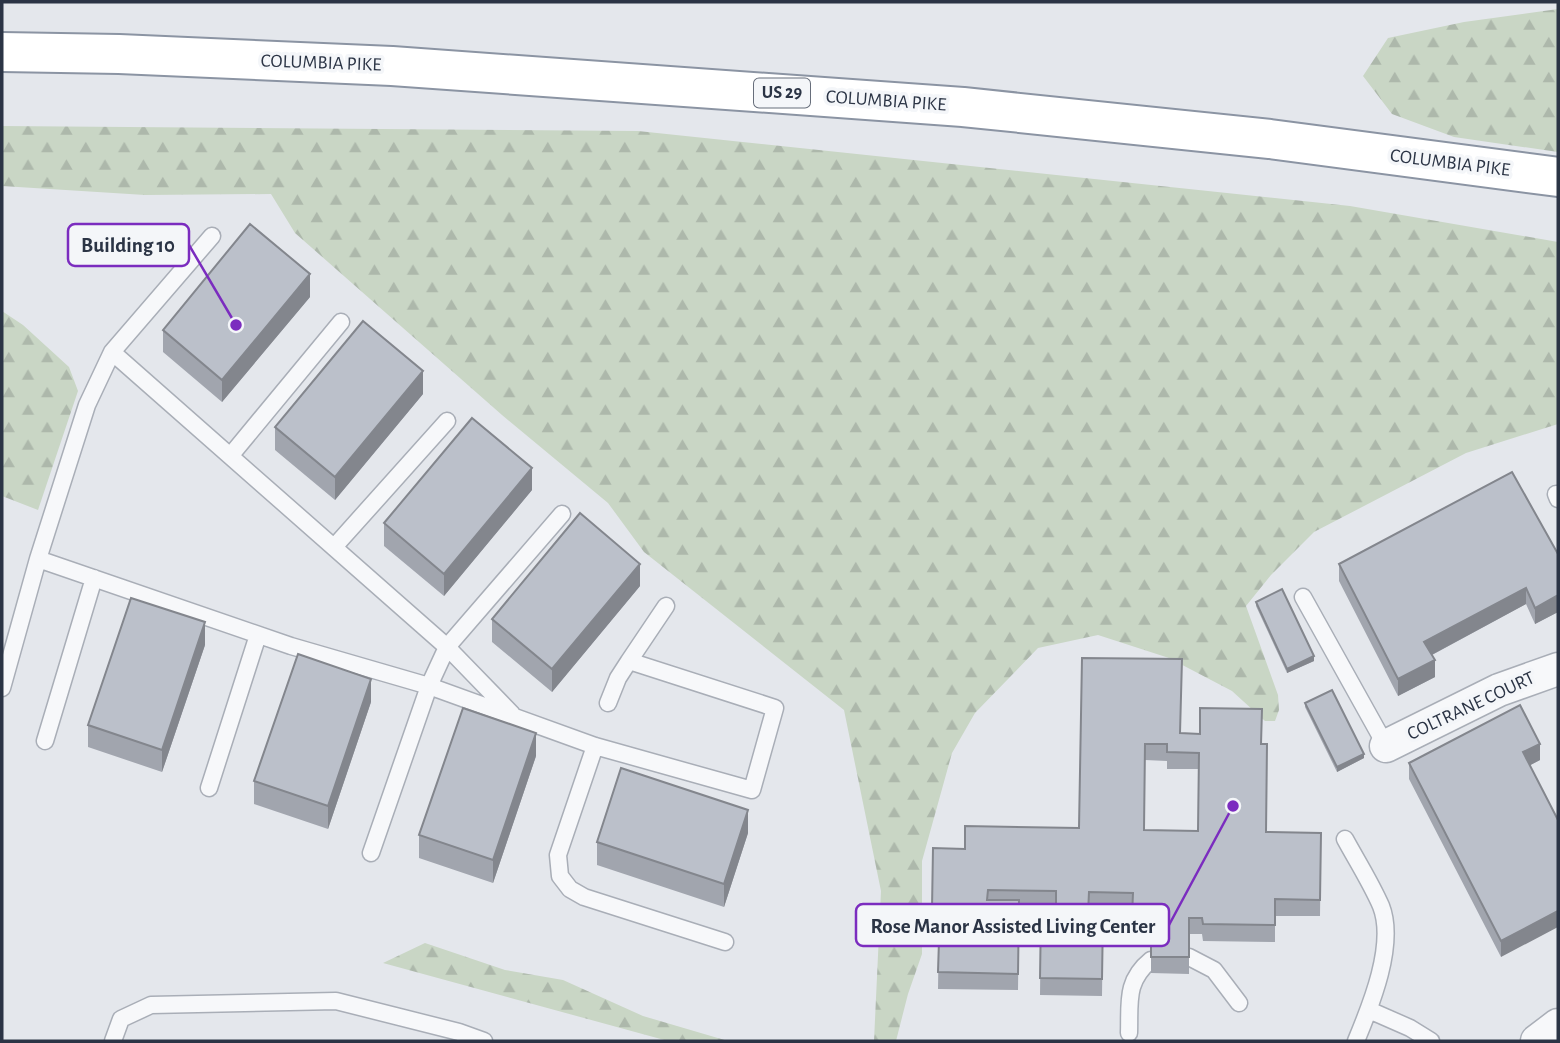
<svg xmlns="http://www.w3.org/2000/svg" width="1560" height="1043" font-family="'Alegreya Sans',sans-serif">
  <style>
    .forest { fill: url(#forest-firs) }
    .lines { fill: none; stroke-linecap: round; stroke-linejoin: round }
    .service-casing { stroke: #a9aeb7; stroke-width: 19 }
    .minor-casing { stroke: #a9aeb7; stroke-width: 35 }
    .motorway-casing { stroke: #8b94a3; stroke-width: 42 }
    .service { stroke: #f7f8fa; stroke-width: 16 }
    .minor { stroke: #f7f8fa; stroke-width: 32 }
    .motorway { stroke: #fff; stroke-width: 38 }
    .wall { fill: #a1a5ae; fill-rule: evenodd }
    .shaded-wall { fill: #83868d }
    .building { fill: #bbc0ca; stroke: #83868d; stroke-width: 2; fill-rule: evenodd }
    .labels { text-anchor: middle; dominant-baseline: central; stroke-width: 7; stroke-linejoin: round; paint-order: stroke }
    .shield { fill: #f4f6f9; stroke: #676e7b; stroke-width: 2 }
    .shield-label { font-size: 18px; font-weight: bold; fill: #2b3445 }
    .street-label { font-size: 19px; fill: #2b3445; stroke: #f4f6f9 }
    .leader { fill: none; stroke: #7b2cbf; stroke-width: 2.5 }
    .callout-dot { fill: #7b2cbf; stroke: #f4f6f9; stroke-width: 2.5 }
    .callout { fill: #f4f6f9; stroke: #7b2cbf; stroke-width: 2.5 }
    .callout-label { font-size: 21px; text-anchor: middle; font-weight: bold; fill: #2b3445 }
  </style>
  <defs>
    <pattern id="forest-firs" width="22" height="20" patternUnits="userSpaceOnUse" patternTransform="scale(1.75)"><rect width="22" height="20" fill="#c9d6c5"/><path d="M5 1l3.5 6h-7zM16 11l3.5 6h-7z" fill="#adb8ab"/></pattern>
  </defs>
  <rect width="100%" height="100%" fill="#e4e7ec"/>
  <path class="forest" d="M1558 9V152L1454 137 1392 114 1363 76 1388 38 1464 22Z
    M2 126 638 131 1350 206 1558 242V424L1466 453 1314 532 1271 575 1246 606 1278 695 1279 710 1275 721H1265L1232 691 1169 658 1098 635 1038 648 975 713 952 753 922 861V954L908 994 896 1041H874L881 891 844 710 644 552 608 503 502 415 295 233 271 194 145 195 2 186Z
    M2 311 23 325 69 367 78 391 38 510 2 496Z
    M425 943 505 970 563 980 643 1016 728 1041H668L383 963Z"/>
  <g class="lines">
    <g class="service-casing">
      <path id="service" d="M112 352 447 647 512 714
        M231 455 341 322
        M1558 494H1556L1558 499
        M335 546 447 421
        M38 559 291 646 429 686 595 746 752 790 775 708 629 661 666 606
        M1303 597 1386 746
        M2 688 38 559 87 405 112 352 212 236
        M608 703 618 678 629 661
        M45 741 94 578
        M595 746 558 855 560 876 570 889 584 897 725 942
        M209 788 258 635
        M1345 839C1357 861 1371 883 1381 906 1396 944 1371 1005 1356 1041
        M371 853 429 686 447 647 562 514
        M1189 957 1214 970 1239 1003
        M1369 1010 1410 1028 1431 1041
        M1129 1033C1130 1003 1125 981 1151 960
        M113 1041 121 1019 151 1005 336 1001 459 1032 484 1041"/>
    </g>
    <g class="minor-casing">
      <path id="minor" d="M1386 746 1499 690 1558 669
        M1537 1041 1558 1025"/>
    </g>
    <g class="motorway-casing">
      <path id="motorway" d="M2 52 119 54 392 66 963 107 1270 139 1558 177"/>
    </g>
    <use href="#service" class="service"/>
    <use href="#minor" class="minor"/>
    <use href="#motorway" class="motorway"/>
  </g>
  <path class="wall" d="M310 297 222 402 163 352V330Z
    M423 394 335 500 275 450V427Z
    M532 490 444 596 384 546V523Z
    M1558 554V612L1535 624 1526 604 1432 655 1435 677 1398 696 1339 581V564Z
    M640 586 552 692 492 642V619Z
    M1256 602 1314 661 1287 673 1256 606Z
    M205 645 162 772 88 747V725Z
    M1082 658 1180 733 1261 744 1266 832 1321 833 1320 916H1275V942L1203 941 1202 934H1189V974L1151 973V933H1132V909L1089 908 1088 914 1103 915 1102 996 1040 995 1041 913 1056 914V908L1019 907 1018 990 938 989 939 925H932L933 848 965 849 1079 828ZM1145 760 1167 761V769H1199L1198 831 1144 830Z
    M371 702 328 829 254 804V781Z
    M1305 703 1364 758 1337 772 1305 707Z
    M536 756 493 883 419 858V835Z
    M1540 760 1530 765 1501 957 1409 779V763Z
    M748 833 724 907 597 865V842Z"/>
  <path class="shaded-wall" d="M310 274V297L222 402V380Z
    M423 371V394L335 500V477Z
    M532 468V490L444 596V574Z
    M640 564V586L552 692V669Z
    M1526 588V604L1424 659V642Z
    M1558 595V612L1535 624V608Z
    M205 622V645L162 772V750Z
    M1314 656V661L1287 673V669Z
    M1435 660V677L1398 696V679Z
    M371 679V702L328 829V806Z
    M536 733V756L493 883V860Z
    M1540 744V760L1523 769V752Z
    M1364 754V758L1337 772V767Z
    M748 810V833L724 907V884Z
    M1558 911V927L1501 957V941Z"/>
  <path class="building" d="M250 224 310 274 222 380 163 330Z
    M363 321 423 371 335 477 275 427Z
    M472 418 532 468 444 574 384 523Z
    M1512 472 1558 554V595L1535 608 1526 588 1424 642 1435 660 1398 679 1339 564Z
    M580 513 640 564 552 669 492 619Z
    M1282 589 1314 656 1287 669 1256 602Z
    M131 598 205 622 162 750 88 725Z
    M298 654 371 679 328 806 254 781Z
    M1082 658 1182 659 1180 733 1200 734V708L1262 709 1261 744H1267L1266 832 1321 833 1320 900 1275 899V925L1203 924 1202 918H1189V957H1151V917H1132L1133 893 1089 892 1088 914 1103 915 1102 979 1040 978 1041 913 1056 914V891L988 890 987 900H1019L1018 974 938 972 940 909H932L933 848 965 849V826L1079 828ZM1145 744H1167V752L1199 753 1198 831 1144 830Z
    M1332 690 1364 754 1337 767 1305 703Z
    M1520 705 1540 744 1523 752 1558 820V911L1501 941 1409 763Z
    M463 708 536 733 493 860 419 835Z
    M621 768 748 810 724 884 597 842Z"/>
  <g class="labels">
    <rect class="shield" x="754" y="78.5" width="56" height="29" rx="5"/>
    <g class="shield-label">
      <text x="782" y="93">US 29</text>
    </g>
    <g class="street-label">
      <text transform="translate(321 63) rotate(2)">COLUMBIA PIKE</text>
      <text transform="translate(886 101) rotate(4)">COLUMBIA PIKE</text>
      <text transform="translate(1450 163) rotate(7)">COLUMBIA PIKE</text>
      <text transform="translate(1471 706) rotate(-25)">COLTRANE COURT</text>
    </g>
  </g>
  <path class="leader" d="M236 325L189 245M1233 806L1169 925"/>
  <g class="callout-dot">
    <circle cx="236" cy="325" r="7"/>
    <circle cx="1233" cy="806" r="7"/>
  </g>
  <g class="callout">
    <rect x="68" y="224" width="121" height="42" rx="7"/>
    <rect x="856" y="904" width="313" height="42" rx="7"/>
  </g>
  <g class="callout-label">
    <text x="128" y="252">Building 10</text>
    <text x="1013" y="933">Rose Manor Assisted Living Center</text>
  </g>
  <rect width="1560" height="1043" fill="none" stroke="#2b3445" stroke-width="7"/>
</svg>
